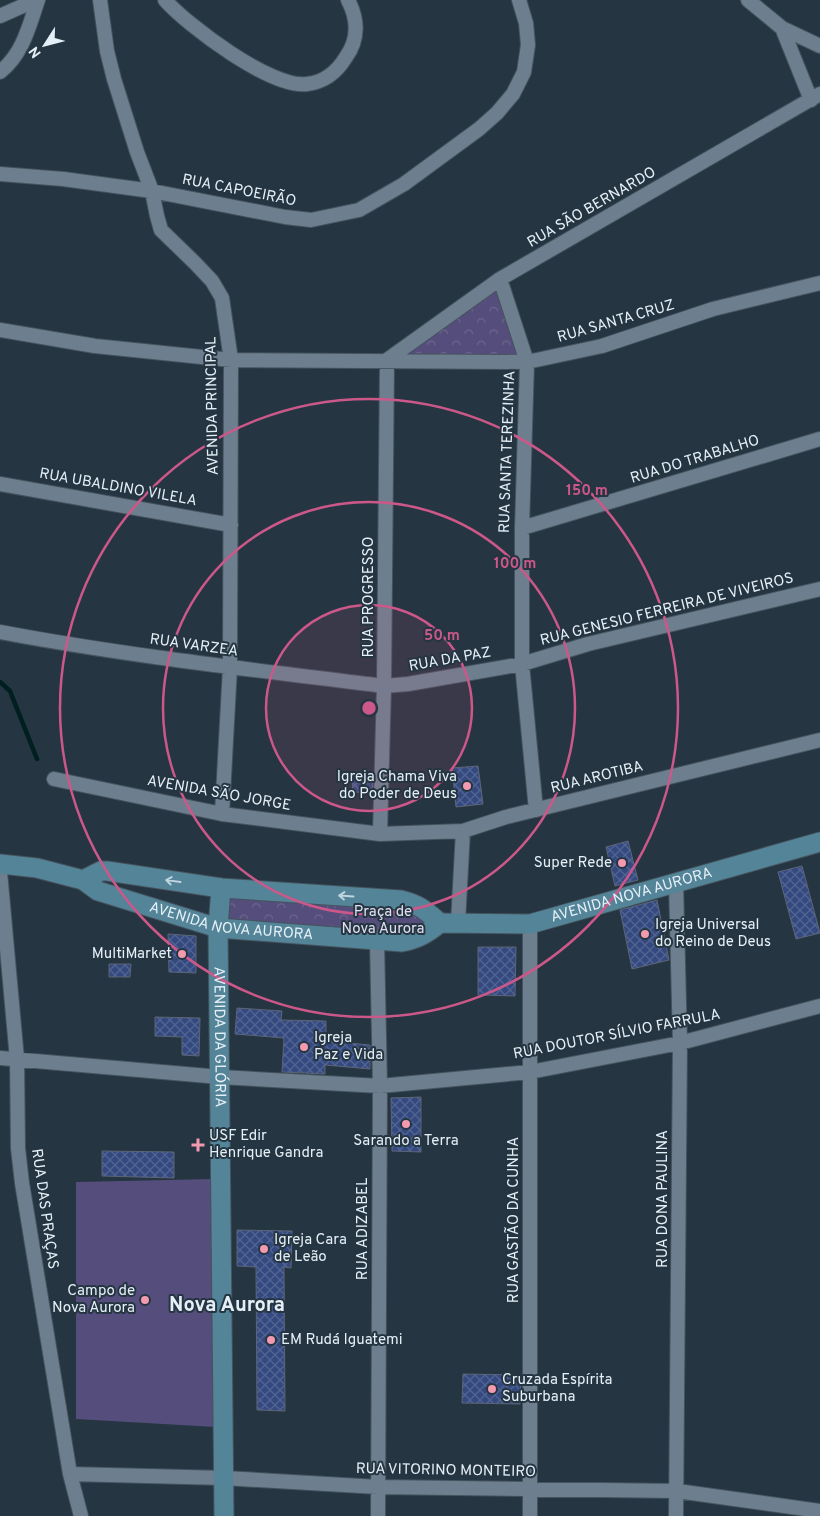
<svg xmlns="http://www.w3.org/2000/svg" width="820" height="1516" font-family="Overpass,sans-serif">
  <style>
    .park { fill: url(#park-crowns) }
    .pitch { fill: #554d7b }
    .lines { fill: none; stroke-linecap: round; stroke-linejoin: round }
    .stream { stroke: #001f1f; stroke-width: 4.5 }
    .building { fill: url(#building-cross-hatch); stroke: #5d6577 }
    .street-casing { stroke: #45535e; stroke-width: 16 }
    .secondary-casing { stroke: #45535e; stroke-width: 21 }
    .street { stroke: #6d7f8e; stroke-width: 14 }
    .secondary { stroke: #538497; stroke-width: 19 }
    .oneway { stroke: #c0d4df }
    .ring { fill: none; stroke: #cc588a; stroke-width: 2.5 }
    .poi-dot { fill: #f29ab0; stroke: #253541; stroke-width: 2 }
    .labels { text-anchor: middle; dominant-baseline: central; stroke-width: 4; stroke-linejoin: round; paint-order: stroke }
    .street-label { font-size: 15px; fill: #e5eff7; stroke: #253541 }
    .poi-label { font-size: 15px; fill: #e5eff7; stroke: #253541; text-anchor: start }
    .park-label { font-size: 15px; fill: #e1dff1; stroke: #253541 }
    .district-label { font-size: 20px; font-weight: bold; fill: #e5eff7; stroke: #253541 }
    .centre { fill: #cc588a; stroke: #253541; stroke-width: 2.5 }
    .ring-label { font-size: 15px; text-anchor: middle; font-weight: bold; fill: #cc588a; stroke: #253541; stroke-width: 4; stroke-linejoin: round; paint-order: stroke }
  </style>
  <defs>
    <pattern id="park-crowns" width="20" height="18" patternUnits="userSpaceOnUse" patternTransform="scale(1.25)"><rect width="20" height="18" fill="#554d7b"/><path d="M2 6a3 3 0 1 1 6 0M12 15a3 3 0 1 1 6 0" fill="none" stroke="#6d678e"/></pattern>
    <pattern id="building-cross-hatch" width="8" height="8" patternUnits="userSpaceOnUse" patternTransform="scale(1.25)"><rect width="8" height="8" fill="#34497f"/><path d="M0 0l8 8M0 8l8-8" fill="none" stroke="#516492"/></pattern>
  </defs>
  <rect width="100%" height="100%" fill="#253541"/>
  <path class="park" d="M500 279 527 362 387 360Z
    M221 888 388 899 440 923 427 934 218 928Z"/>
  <path class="pitch" d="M213 1179 215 1427 76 1419V1182Z"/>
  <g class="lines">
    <path class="stream" d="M0 682 10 691 37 759"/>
  </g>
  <path class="building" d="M478 766 483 804 456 807 452 768Z
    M353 778H373L372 793 352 792Z
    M628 841 638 880 615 886 606 847Z
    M802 866 820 933 796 939 778 872Z
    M657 900 669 960 632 969 620 910Z
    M168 934 196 936V973L169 972Z
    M478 947H516L515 996 478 995Z
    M109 964H131L130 977H109Z
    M237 1008 282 1011 281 1020 326 1021V1041L370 1045V1069L325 1065V1074L282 1072 284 1038 235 1034Z
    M155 1017 200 1018 199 1056 182 1055V1037L155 1036Z
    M421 1097V1152L392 1151 391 1098Z
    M102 1151 174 1152V1178L102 1176Z
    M237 1230 292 1231 291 1268 284 1267 285 1411 257 1410 256 1267 237 1266Z
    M463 1374 521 1375 520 1404 462 1403Z"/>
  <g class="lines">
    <g class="street-casing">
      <path id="street" d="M100 0 107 51 114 79 137 152 152 191 157 216 161 230 195 263 212 281 222 298 231 360 230 667 222 814
        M165 0C188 26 272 89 307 84 325 82 337 72 346 57 359 39 358 19 348 0
        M748 0 782 28 811 100
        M0 16 36 0
        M782 28 820 46
        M0 72C23 54 29 26 38 0
        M0 174 63 179 152 191 285 217 311 220 359 210 404 184 479 129 497 113 513 94 524 72 528 45 526 23 519 0
        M500 279 527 362 522 528V664L536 810
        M0 330 95 346 231 360 527 362 602 346 713 309 820 283
        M387 360 500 279 820 94
        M0 484 231 525
        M522 528 820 439
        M0 632C127 656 256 670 384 686L408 684 522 664 588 644 820 589
        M54 779 222 814 380 834 463 831 506 817 820 740
        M380 834 384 686 387 360
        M0 872 17 1059 18 1148 22 1183 70 1474 81 1516
        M676 883 680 1043 676 1516
        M458 923 463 831
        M377 941 380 1086 378 1516
        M0 1058 220 1077 380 1086 530 1072 680 1043 820 1006
        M70 1474 224 1478 378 1487 677 1491 820 1511
        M530 1516V924"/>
    </g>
    <g class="secondary-casing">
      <g id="secondary">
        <path id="s1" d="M0 864 37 868 83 880 98 891 218 928 402 942C418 939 428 933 440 923L530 924 820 842"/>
        <path d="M83 880 101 871H107L221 888 401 900C419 904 426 911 440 923"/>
        <path id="s2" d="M221 888 218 928 224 1516"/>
      </g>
    </g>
    <use href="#street" class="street"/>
    <use href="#secondary" class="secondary"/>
  </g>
  <defs><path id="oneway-shaft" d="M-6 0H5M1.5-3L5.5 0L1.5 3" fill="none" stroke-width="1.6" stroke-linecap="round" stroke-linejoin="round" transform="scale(1.25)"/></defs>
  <g class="oneway">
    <use href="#oneway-shaft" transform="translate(173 881) rotate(-172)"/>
    <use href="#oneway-shaft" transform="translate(346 896) rotate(-176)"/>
  </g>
  <circle cx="369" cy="708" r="103" fill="#cc588a" fill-opacity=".12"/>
  <g class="ring">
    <circle cx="369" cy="708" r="103"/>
    <circle cx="369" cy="708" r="206"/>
    <circle cx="369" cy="708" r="309"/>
  </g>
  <g class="poi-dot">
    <circle cx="467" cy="786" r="5"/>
    <circle cx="622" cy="863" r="5"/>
    <circle cx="645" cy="934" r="5"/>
    <circle cx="182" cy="954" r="5"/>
    <circle cx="304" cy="1047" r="5"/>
    <circle cx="406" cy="1124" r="5"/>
    <path d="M195.5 1137.5h5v5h5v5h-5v5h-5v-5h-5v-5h5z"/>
    <circle cx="264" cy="1249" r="5"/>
    <circle cx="145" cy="1300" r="5"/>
    <circle cx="271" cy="1340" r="5"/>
    <circle cx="492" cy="1389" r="5"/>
  </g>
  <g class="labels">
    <g class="street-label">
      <text transform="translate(239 191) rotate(11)">RUA CAPOEIRÃO</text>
      <text transform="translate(592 208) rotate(-30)">RUA SÃO BERNARDO</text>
      <text transform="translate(616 322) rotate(-16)">RUA SANTA CRUZ</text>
      <text transform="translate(213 406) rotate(-91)">AVENIDA PRINCIPAL</text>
      <text transform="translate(508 452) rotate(-88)">RUA SANTA TEREZINHA</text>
      <text transform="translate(695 460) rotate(-17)">RUA DO TRABALHO</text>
      <text transform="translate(118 488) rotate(10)">RUA UBALDINO VILELA</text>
      <text transform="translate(369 597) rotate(-90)">RUA PROGRESSO</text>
      <text transform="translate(667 610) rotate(-14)">RUA GENESIO FERREIRA DE VIVEIROS</text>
      <text transform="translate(194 646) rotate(8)">RUA VARZEA</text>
      <text transform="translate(450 660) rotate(-10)">RUA DA PAZ</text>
      <text transform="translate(597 778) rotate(-14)">RUA AROTIBA</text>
      <text transform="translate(219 794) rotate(10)">AVENIDA SÃO JORGE</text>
      <text stroke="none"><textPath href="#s1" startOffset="652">AVENIDA NOVA AURORA</textPath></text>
      <text stroke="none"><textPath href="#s1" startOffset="241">AVENIDA NOVA AURORA</textPath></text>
      <text transform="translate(617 1035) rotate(-11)">RUA DOUTOR SÍLVIO FARRULA</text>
      <text stroke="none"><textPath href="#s2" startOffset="149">AVENIDA DA GLÓRIA</textPath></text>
      <text transform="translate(663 1199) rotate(-90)">RUA DONA PAULINA</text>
      <text transform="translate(44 1209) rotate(82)">RUA DAS PRAÇAS</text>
      <text transform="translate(514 1220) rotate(-90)">RUA GASTÃO DA CUNHA</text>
      <text transform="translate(363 1229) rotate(-90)">RUA ADIZABEL</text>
      <text transform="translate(446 1471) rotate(1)">RUA VITORINO MONTEIRO</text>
    </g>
    <g class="poi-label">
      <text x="457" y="777" text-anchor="end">Igreja Chama Viva<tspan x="457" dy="17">do Poder de Deus</tspan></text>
      <text x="612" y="863" text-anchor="end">Super Rede</text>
      <text x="655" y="925">Igreja Universal<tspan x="655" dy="17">do Reino de Deus</tspan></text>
      <text x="172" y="954" text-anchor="end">MultiMarket</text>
      <text x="314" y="1038">Igreja<tspan x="314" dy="17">Paz e Vida</tspan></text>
      <text x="209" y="1136">USF Edir<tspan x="209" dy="17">Henrique Gandra</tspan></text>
      <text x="406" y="1141" text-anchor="middle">Sarando a Terra</text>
      <text x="274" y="1240">Igreja Cara<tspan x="274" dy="17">de Leão</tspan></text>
      <text x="135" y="1291" text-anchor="end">Campo de<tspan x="135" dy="17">Nova Aurora</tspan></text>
      <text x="281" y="1340">EM Rudá Iguatemi</text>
      <text x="502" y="1380">Cruzada Espírita<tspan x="502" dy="17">Suburbana</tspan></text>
    </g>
    <g class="park-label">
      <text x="383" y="912">Praça de<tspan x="383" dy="17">Nova Aurora</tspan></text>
    </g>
    <g class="district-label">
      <text x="227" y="1306">Nova Aurora</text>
    </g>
  </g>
  <circle cx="369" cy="708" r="8" class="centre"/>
  <g class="ring-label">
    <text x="587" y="495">150 m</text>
    <text x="515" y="568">100 m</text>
    <text x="442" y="640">50 m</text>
  </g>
  <g transform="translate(45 45) rotate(234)" stroke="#253541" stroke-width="4" paint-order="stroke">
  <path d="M0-4L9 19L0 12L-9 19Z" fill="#e5eff7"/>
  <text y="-8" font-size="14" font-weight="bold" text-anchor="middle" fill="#e5eff7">N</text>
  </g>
</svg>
